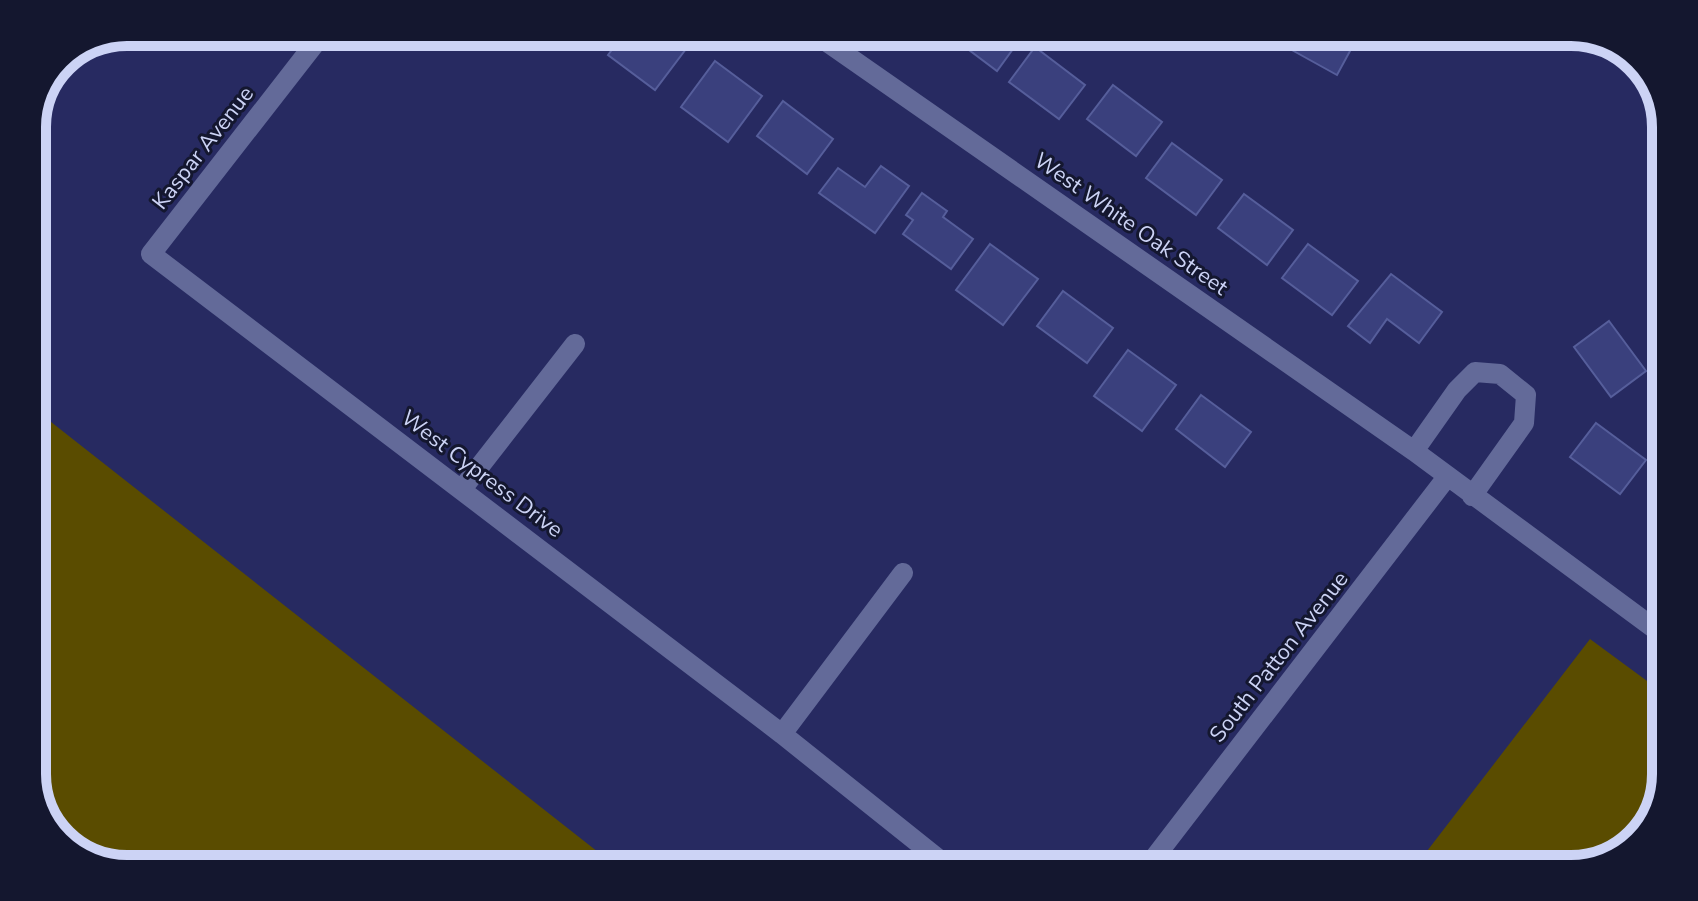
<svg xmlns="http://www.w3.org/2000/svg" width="1698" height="901" font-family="'Nunito Sans',sans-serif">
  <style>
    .green { fill: #5a4c00 }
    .building { fill: #3a407d; stroke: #565e9b; stroke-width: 2 }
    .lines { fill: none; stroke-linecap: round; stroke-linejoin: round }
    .minor { stroke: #636a99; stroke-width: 20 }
    .labels { text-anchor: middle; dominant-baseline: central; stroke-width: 6; stroke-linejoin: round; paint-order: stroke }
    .street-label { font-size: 22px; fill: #ccd3f5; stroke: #14172f }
    .rim { fill: none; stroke: #ccd3f5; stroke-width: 10 }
  </style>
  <rect width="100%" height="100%" fill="#272a61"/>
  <path class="green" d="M32 407 612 863 85 859 48 827 32 781Z
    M1590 639 1658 689 1656 816 1619 856 1572 869 1414 868Z"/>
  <path class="building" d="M623 35 677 36 689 45 655 90 608 55Z
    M953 38H1021L997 71Z
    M1284 40H1356L1337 75 1281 44Z
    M1035 47 1085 85 1059 119 1009 82Z
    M715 61 762 96 728 142 681 107Z
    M1113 85 1162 122 1136 156 1087 119Z
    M783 101 833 139 807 174 757 136Z
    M1172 143 1222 180 1196 215 1146 178Z
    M881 166 909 186 875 233 819 193 838 168 865 187Z
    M922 193 947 211 943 217 973 239 951 269 903 234 913 220 906 215Z
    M1244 194 1293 230 1267 265 1218 228Z
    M990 244 1038 279 1003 325 956 290Z
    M1308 244 1358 281 1332 315 1282 278Z
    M1391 274 1442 312 1419 343 1387 319 1370 343 1348 326Z
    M1063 291 1113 328 1087 363 1037 326Z
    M1609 321 1646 371 1611 397 1574 347Z
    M1128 350 1176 385 1142 431 1094 396Z
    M1201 395 1251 432 1225 467 1176 429Z
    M1596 423 1646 460 1620 494 1570 457Z"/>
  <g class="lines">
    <path class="minor" d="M323 33 151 254 782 734 946 865
      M820 37 1414 451 1659 632
      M1414 451 1457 390 1475 372 1500 374 1526 395 1524 423 1472 496
      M462 489 575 344
      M782 734 903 573
      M1148 866 1447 477"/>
  </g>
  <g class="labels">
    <g class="street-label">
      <text transform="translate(203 148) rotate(-52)">Kaspar Avenue</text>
      <text transform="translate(1131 224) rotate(35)">West White Oak Street</text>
      <text transform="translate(482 474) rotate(37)">West Cypress Drive</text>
      <text transform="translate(1279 657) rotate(-52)">South Patton Avenue</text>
    </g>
  </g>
  <path d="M0 0H1698V901H0ZM127 46H1571A81 81 0 0 1 1652 127V774A81 81 0 0 1 1571 855H127A81 81 0 0 1 46 774V127A81 81 0 0 1 127 46Z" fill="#14172f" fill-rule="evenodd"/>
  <path class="rim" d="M127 46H1571A81 81 0 0 1 1652 127V774A81 81 0 0 1 1571 855H127A81 81 0 0 1 46 774V127A81 81 0 0 1 127 46Z"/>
</svg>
